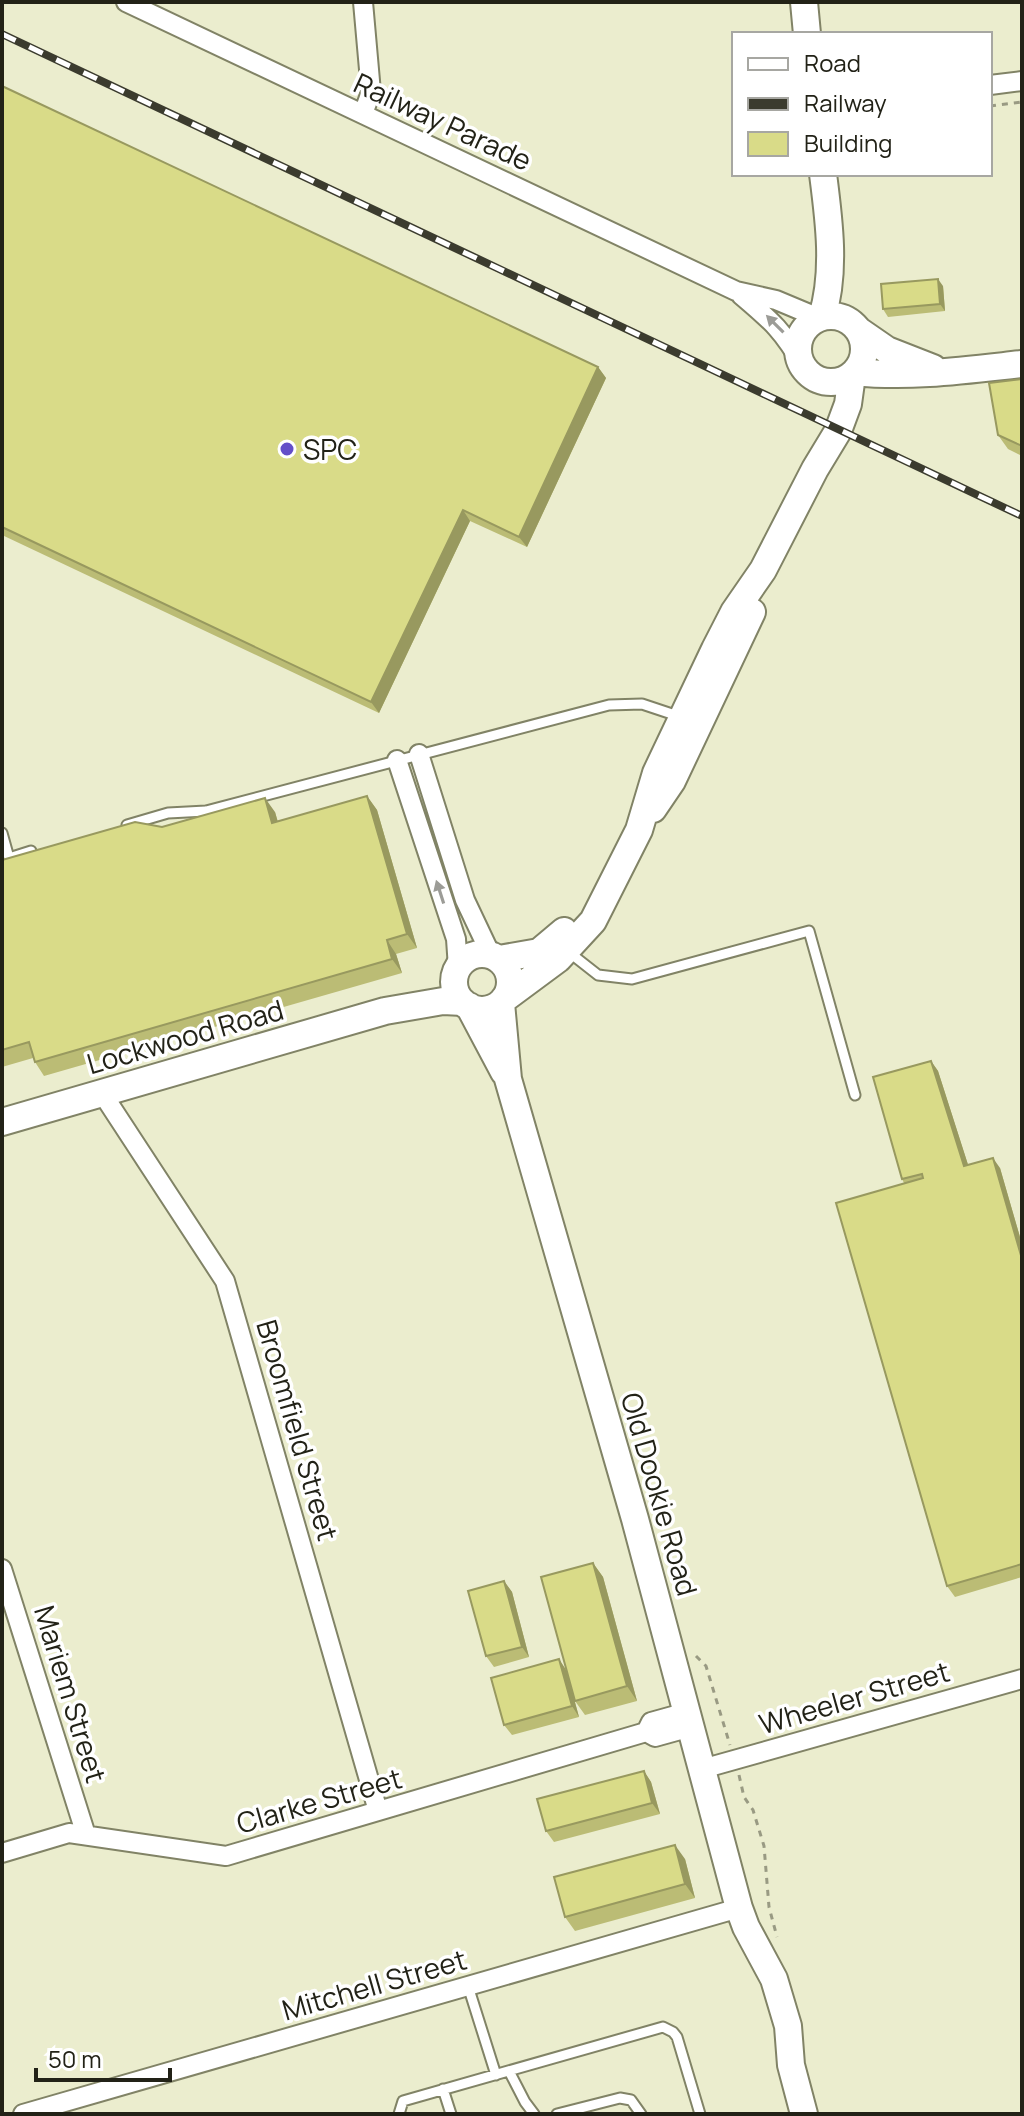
<svg xmlns="http://www.w3.org/2000/svg" width="1024" height="2116" font-family="Manrope,sans-serif">
  <style>
    .lines { fill: none; stroke-linecap: round; stroke-linejoin: round }
    .lane-casing { stroke: #818366; stroke-width: 13 }
    .street-casing { stroke: #818366; stroke-width: 22 }
    .secondary-casing { stroke: #818366; stroke-width: 30 }
    .path { stroke: #999a83; stroke-width: 3; stroke-dasharray: 6 6; stroke-linecap: butt }
    .lane { stroke: #fff; stroke-width: 9 }
    .street { stroke: #fff; stroke-width: 18 }
    .secondary { stroke: #fff; stroke-width: 26 }
    .rail-casing { stroke: #3b3b2e; stroke-width: 8 }
    .rail { stroke: #fff; stroke-width: 5; stroke-dasharray: 15; stroke-linecap: butt }
    .wall { fill: #bbbc75 }
    .shaded-wall { fill: #98995f }
    .building { fill: #d9db88; stroke: #98995f; stroke-width: 2 }
    .oneway { fill: #9c9c97 }
    .poi-dot { fill: #644fc8; stroke: #fff; stroke-width: 3 }
    .labels { text-anchor: middle; dominant-baseline: central; stroke-width: 7; stroke-linejoin: round; paint-order: stroke }
    .street-label { font-size: 28px; fill: #222217; stroke: #fff }
    .poi-label { font-size: 28px; fill: #222217; stroke: #fff; text-anchor: start }
  </style>
  <rect width="100%" height="100%" fill="#ebedce"/>
  <g class="lines">
    <g class="lane-casing">
      <path id="lane" d="M127 825 168 813 206 811 609 705 642 704 678 716
        M2 833 9 858 31 851
        M570 953 598 975 632 979 809 931 855 1095
        M468 1986 496 2075
        M509 2071 525 2102 534 2114
        M443 2089 451 2114
        M399 2114 403 2101 663 2027 673 2032 677 2037 700 2114
        M557 2114 620 2098 631 2100 641 2114"/>
    </g>
    <g class="street-casing">
      <path id="street" d="M126 2 736 291 776 300 819 318
        M990 85 1022 81
        M363 114 371 92 363 2
        M741 295C773 322 783 331 804 367
        M419 754 465 900 491 955
        M397 760 456 939 458 968
        M102 1093 225 1281 378 1811
        M2 1569 86 1835
        M646 1732 651 1722 687 1712
        M702 1769 1022 1679
        M2 1853 69 1833 226 1856 646 1732 655 1737 691 1727
        M23 2114 739 1908"/>
    </g>
    <g class="secondary-casing">
      <path id="secondary" d="M804 2 807 34
        M798 349a33 33 0 1 1 66 0a33 33 0 1 1-66 0Z
        M822 317C836 272 829 220 823 174
        M858 330 887 350 933 368
        M855 372C910 378 967 370 1022 364
        M653 809 672 781 752 612
        M454 982a28 28 0 1 1 56 0a28 28 0 1 1-56 0Z
        M499 959 539 952 564 931
        M504 999 558 959 593 921 639 830 656 773 715 649 734 612 763 570 815 469 838 431 848 404 852 375
        M501 1003 508 1079 635 1519 739 1908 746 1927 774 1979 788 2026 791 2065 804 2114
        M469 1006 504 1072
        M2 1122 385 1011 443 1001 463 1002"/>
    </g>
    <path class="path" d="M990 106 1022 102
      M696 1656 706 1666 730 1745
      M739 1775 744 1797 753 1810 764 1846 769 1907 777 1937"/>
    <use href="#lane" class="lane"/>
    <use href="#street" class="street"/>
    <use href="#secondary" class="secondary"/>
    <g class="rail-casing">
      <path id="rail" d="M2 34 1022 516"/>
    </g>
    <use href="#rail" class="rail"/>
  </g>
  <path class="wall" d="M2 86 598 367 606 378 527 547 470 521 379 713 2 535Z
    M943 286 945 311 888 317 883 309Z
    M1022 379V456L1008 449 998 435Z
    M367 796 377 810 417 948 396 954 402 973 44 1076 35 1062 33 1058 2 1067V860L162 827 275 812 278 822Z
    M931 1061 938 1071 968 1165 1000 1168 1022 1244V1577L955 1597 947 1586 904 1183 902 1179Z
    M593 1563 603 1577 637 1701 585 1715 575 1701 567 1672 579 1717 512 1735 504 1725 559 1659 566 1670Z
    M504 1581 512 1592 529 1657 494 1667 486 1656Z
    M644 1771 651 1782 660 1814 554 1842 546 1831Z
    M685 1859 695 1898 575 1931 565 1917Z"/>
  <path class="shaded-wall" d="M938 279 943 286 945 311 940 304Z
    M598 367 606 378 527 547 519 537Z
    M463 510 470 521 379 713 371 702Z
    M367 796 377 810 417 948 407 934Z
    M265 798 275 812 282 837 272 823Z
    M387 940 396 954 402 973 392 959Z
    M931 1061 938 1071 972 1177 964 1166Z
    M993 1158 1000 1168 1022 1244V1259Z
    M593 1563 603 1577 637 1701 627 1686Z
    M504 1581 512 1592 529 1657 522 1647Z
    M559 1659 566 1670 579 1717 572 1706Z
    M644 1771 651 1782 660 1814 652 1803Z
    M675 1845 685 1859 695 1898 685 1884Z"/>
  <path class="building" d="M2 86 598 367 519 537 463 510 371 702 2 527Z
    M938 279 940 304 883 309 881 284Z
    M1022 379V446L998 435 989 383Z
    M367 796 407 934 387 940 392 959 35 1062 29 1042 2 1050V860L135 822 162 827 265 798 272 823Z
    M931 1061 964 1166 993 1158 1022 1259V1564L947 1586 836 1203 923 1178 922 1174 902 1179 873 1077Z
    M593 1563 627 1686 575 1701 541 1577Z
    M504 1581 522 1647 486 1656 468 1591Z
    M559 1659 572 1706 504 1725 491 1678Z
    M644 1771 652 1803 546 1831 537 1799Z
    M675 1845 685 1884 565 1917 554 1877Z"/>
  <defs><path id="oneway-solid" d="M-6-.8H1V-3.2L6.5 0L1 3.2V.8H-6Z" transform="scale(2)"/></defs>
  <g class="oneway">
    <use href="#oneway-solid" transform="translate(775 324) rotate(-135)"/>
    <use href="#oneway-solid" transform="translate(440 892) rotate(-108)"/>
  </g>
  <circle class="poi-dot" cx="287" cy="449" r="8"/>
  <g class="labels">
    <g class="street-label">
      <text transform="translate(443 121) rotate(25)">Railway Parade</text>
      <text transform="translate(185 1036) rotate(-16)">Lockwood Road</text>
      <text transform="translate(298 1430) rotate(74)">Broomfield Street</text>
      <text transform="translate(660 1494) rotate(74)">Old Dookie Road</text>
      <text transform="translate(71 1694) rotate(73)">Mariem Street</text>
      <text transform="translate(854 1697) rotate(-16)">Wheeler Street</text>
      <text transform="translate(319 1800) rotate(-16)">Clarke Street</text>
      <text transform="translate(374 1984) rotate(-16)">Mitchell Street</text>
    </g>
    <g class="poi-label">
      <text x="303" y="449">SPC</text>
    </g>
  </g>
  <rect width="1024" height="2116" fill="none" stroke="#222217" stroke-width="8"/>
  <rect x="732" y="32" width="260" height="144" fill="#ffffff" stroke="#a7a7a2" stroke-width="2"/>
  <rect x="748" y="58" width="40" height="12" fill="#ffffff" stroke="#a7a7a2" stroke-width="2"/>
  <text x="804" y="72" font-size="24" fill="#222217">Road</text>
  <rect x="748" y="98" width="40" height="12" fill="#3b3b2e" stroke="#a7a7a2" stroke-width="2"/>
  <text x="804" y="112" font-size="24" fill="#222217">Railway</text>
  <rect x="748" y="132" width="40" height="24" fill="#d9db88" stroke="#a7a7a2" stroke-width="2"/>
  <text x="804" y="152" font-size="24" fill="#222217">Building</text>
  <path d="M36 2068v12h134v-12" fill="none" stroke="#222217" stroke-width="4"/>
  <text x="48" y="2068" font-size="24" fill="#222217" stroke="#ffffff" stroke-width="6" paint-order="stroke">50 m</text>
</svg>
